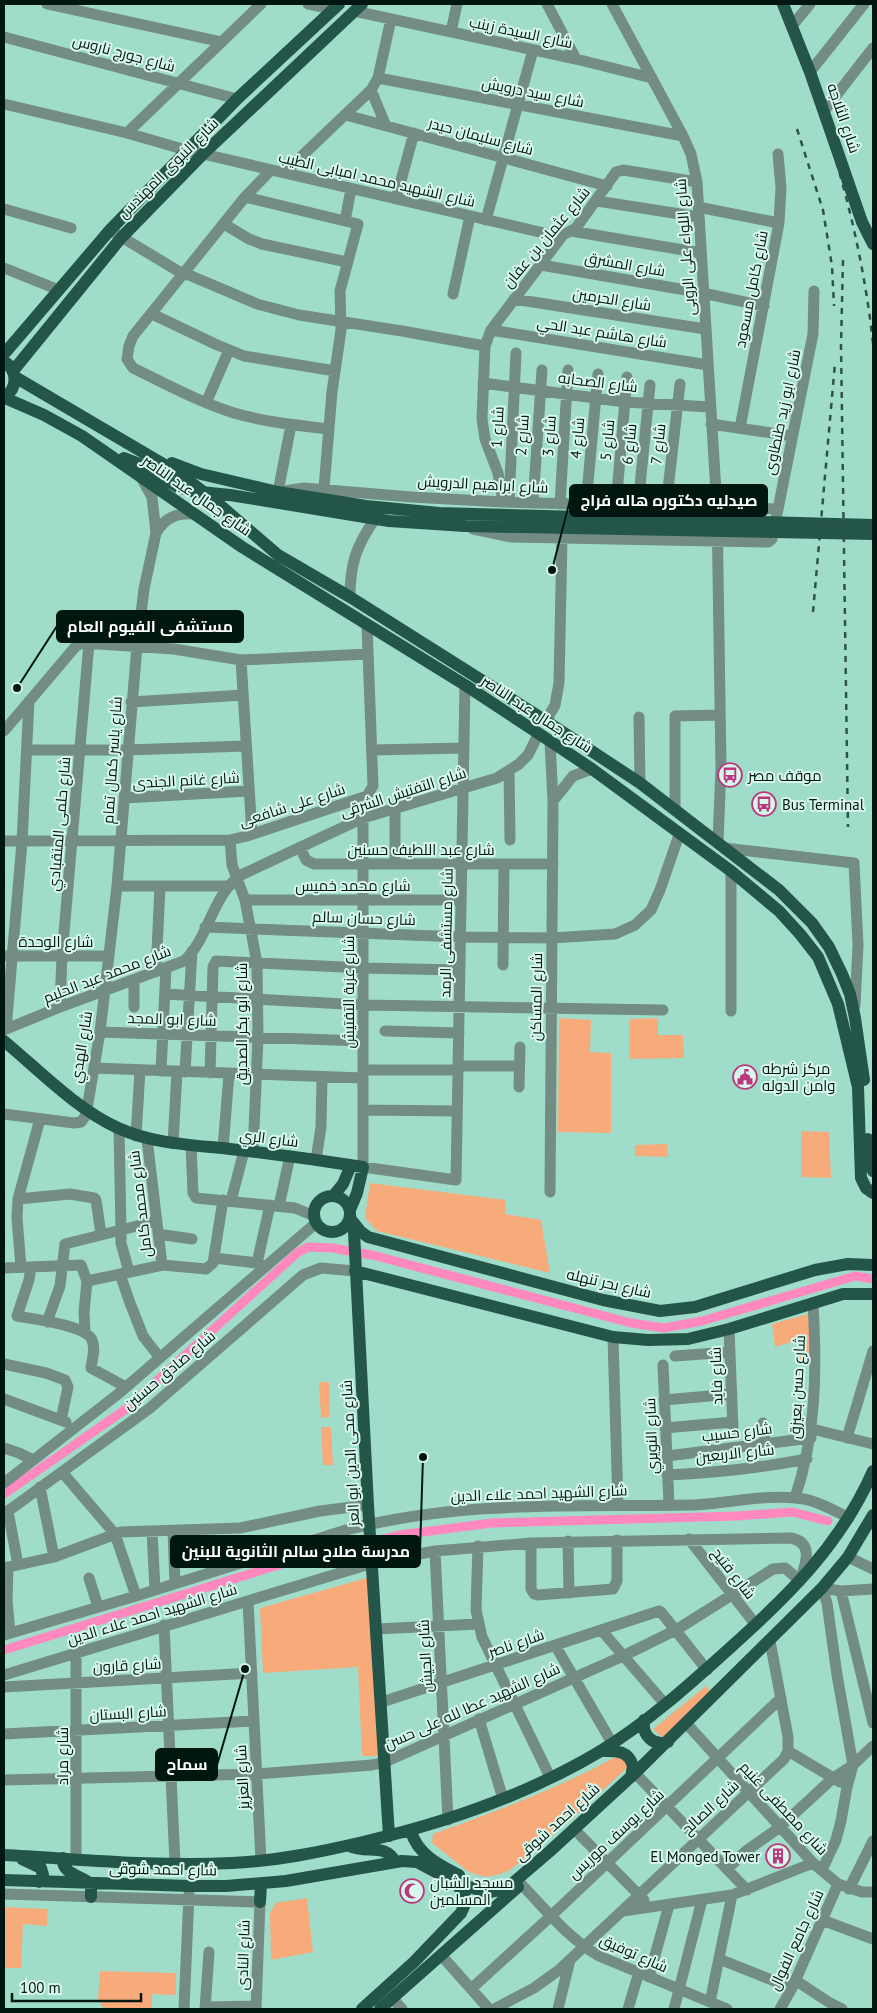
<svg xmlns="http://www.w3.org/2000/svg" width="877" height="2013" font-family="'PT Sans',Cairo,sans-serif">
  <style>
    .green { fill: #f8ab7a }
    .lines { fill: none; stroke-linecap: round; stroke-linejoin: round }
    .canal { stroke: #ff89be; stroke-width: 9 }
    .minor { stroke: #738c84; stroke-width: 11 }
    .major { stroke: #235548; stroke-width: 12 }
    .rail { stroke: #305248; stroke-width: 2.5; stroke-dasharray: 6 6; stroke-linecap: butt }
    .labels { text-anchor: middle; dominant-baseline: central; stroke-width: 4; stroke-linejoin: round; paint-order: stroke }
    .street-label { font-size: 15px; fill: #001610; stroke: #d8f7ec }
    .poi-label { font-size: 15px; fill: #001610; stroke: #d8f7ec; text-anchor: start }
    .leader { fill: none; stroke: #001610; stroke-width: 2 }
    .callout-dot { fill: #001610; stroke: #d8f7ec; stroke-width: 2 }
    .callout { fill: #001610; stroke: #001610; stroke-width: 2 }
    .callout-label { font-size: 16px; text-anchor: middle; font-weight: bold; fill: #fff }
  </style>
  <rect width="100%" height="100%" fill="#9fddca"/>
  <path class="green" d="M559 1018 591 1020 590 1052 611 1053V1133L558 1132Z
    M658 1018V1035H683L684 1058 629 1059V1019Z
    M801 1131 829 1132 831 1178 801 1177Z
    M667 1144 668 1157 635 1156V1145Z
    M370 1183 506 1200 505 1214 541 1220 550 1273 377 1231 365 1218Z
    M808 1314 810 1337 808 1362H797L798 1340 775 1347 772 1324Z
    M319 1382H329L330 1417 321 1418Z
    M321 1427H331L333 1465H323Z
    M370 1577 378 1756H362L358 1667 263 1673 260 1608Z
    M706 1686 712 1693 663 1738 653 1729Z
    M619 1755 629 1766 573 1818 524 1859 510 1870 498 1875 485 1877 469 1872 432 1843 433 1834C496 1811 560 1788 619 1755Z
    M307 1898 313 1952 271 1960 270 1913 276 1903Z
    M4 1907 48 1909 47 1926 23 1924 21 1968H4V1983Z
    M100 1971 176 1973V1995L152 1994V2009H104L98 1999Z"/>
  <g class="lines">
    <path class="canal" d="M4 1494 126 1409 297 1253 308 1247 332 1248 372 1255 631 1323 664 1328 702 1321 855 1276 873 1279
      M4 1650 285 1563 399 1535 492 1523 737 1516 792 1512 828 1521"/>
    <path class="minor" d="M47 4 222 42
      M308 4 333 9
      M547 4 576 59
      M612 4 683 136 691 154 697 182 717 508 721 767 718 842
      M354 11 576 59 652 78
      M792 26 810 4
      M451 32 457 4
      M4 37 237 99
      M810 72 864 4
      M378 78 683 136
      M371 90 386 126
      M4 104 127 133 186 150 561 237
      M824 111 873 48
      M346 115 607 186
      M127 133 261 4
      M271 170 245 197 133 336 129 346 127 359 133 368C166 384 199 402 234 413 265 422 297 425 328 429
      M284 173 371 90 378 78 391 19
      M245 197 345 221
      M396 199 414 133
      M597 201 699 217
      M698 207 779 223
      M4 209 71 228
      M486 220 533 50
      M224 224 249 239 262 244 347 262
      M110 230 183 274 189 275 257 304 299 315 402 331 485 346
      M571 231 701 253
      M541 265 703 293 764 306
      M4 268 59 290
      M453 294 470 216
      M514 299 705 329
      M152 314 215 344 244 356 335 371
      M491 330 708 365
      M483 383 625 402 710 407
      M206 403 229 350
      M711 424 792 436
      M291 425 278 492 304 488 411 497 503 502 777 509
      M740 428 779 223 781 188 778 154
      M324 488 332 392 341 330 340 291 358 224 345 221 351 189
      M503 502 498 473 485 439 482 419 485 346 491 330 563 235 576 228 616 172 623 170 697 182
      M509 502 516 353
      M533 503 542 370
      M560 504 568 370
      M586 504 598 374
      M616 505 627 377
      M638 506 650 385
      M666 507 680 384
      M473 529 511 537 768 542 772 539 813 334 814 291
      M156 533C165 517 177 513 195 514
      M350 597C350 564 356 546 375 519
      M241 660 252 834
      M131 702 243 695
      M639 717 640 783
      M546 721 555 705 559 683 562 538
      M4 731 76 646 83 643 174 649 241 660 368 654
      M27 750H127L246 746
      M372 750 464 748
      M509 771 510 840
      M124 798 249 791
      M553 801 573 776 592 769
      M675 810V716L720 715
      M363 818V1167L456 1180 465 685
      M230 840 232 865 245 900 257 963 258 1038 253 1152
      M4 841 230 840 247 836 367 796 373 786 367 625
      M300 847 306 860 314 864H553
      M724 848 854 863 858 945 855 1006
      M395 864V808
      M731 871V1011
      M117 886H228
      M245 900H461
      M205 927 461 937 552 938 615 934 635 925 651 910 660 890 679 835
      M4 956H109
      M503 965 504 864
      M156 972 160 886
      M165 994 363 1005 663 1010
      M60 1007 62 956 89 643
      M134 1007V980
      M6 1029 22 842 29 701
      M4 1030 60 1007 184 961C209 938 212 895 241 875L363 818 497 778 519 764 528 755 539 733
      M385 1031 459 1033
      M100 1032 363 1041
      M458 1066H519
      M94 1068 363 1078
      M363 1070H458
      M161 1071 166 968
      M185 1072 192 951
      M210 1073 213 967 216 961 363 968 460 970
      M519 1087 520 1047
      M364 1110 457 1111
      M4 1114 74 1123 81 1122 86 1115 100 1032 117 886 137 646 144 589 156 533 152 497 142 479
      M136 1136 140 1070
      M147 1139 162 1265
      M173 1143 177 1072
      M191 1145 193 1193 196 1198 295 1208 314 1216
      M223 1148 229 1074
      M316 1160 321 1127 322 1077
      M550 1192 553 801 550 741
      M18 1199 70 1194 94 1198 96 1200 101 1234
      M231 1201 244 1151
      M279 1206 290 1156
      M158 1234 192 1239
      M214 1258 257 1263 263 1266
      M257 1263 270 1205
      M21 1267 17 1218 18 1199 40 1119
      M31 1267 29 1280 17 1316C33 1319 86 1325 92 1340 96 1349 92 1359 91 1368L126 1387
      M4 1268 81 1265 87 1281 163 1265 206 1269 213 1263 223 1200
      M129 1272 121 1243V1230L157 1221
      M120 1274 130 1303 143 1336 160 1358
      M47 1322 60 1286 65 1244 121 1230 119 1129
      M729 1329 733 1429
      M85 1333 84 1312 87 1281
      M613 1337 618 1505
      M675 1356 730 1352
      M4 1364 46 1373 65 1380 68 1387 61 1420
      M663 1365 669 1505
      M4 1399 66 1422
      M664 1400 732 1394
      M763 1423 765 1444
      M665 1428 733 1422
      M812 1429 873 1444
      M847 1438 873 1351
      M4 1448 19 1453 33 1460
      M667 1456 811 1438
      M62 1472 115 1534 136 1596
      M667 1475C715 1473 760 1468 807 1459
      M4 1483 118 1394 316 1223
      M40 1487 54 1557
      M795 1498C816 1435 817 1371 813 1304
      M8 1511 18 1565
      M4 1514 150 1408 303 1275 321 1268 355 1271
      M152 1531 155 1590
      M173 1531 175 1583
      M689 1539 756 1625
      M568 1541 569 1593
      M531 1543V1589L534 1594 538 1595 613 1589 617 1581V1540
      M478 1546 476 1610 482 1637 550 1777
      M435 1551 448 1820
      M848 1557 873 1569
      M8 1567 7 1600 10 1633
      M4 1568 54 1557 121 1532 240 1528 320 1511 368 1505
      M89 1578 98 1607
      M841 1591 873 1723
      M248 1601 261 1861
      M164 1625 175 1863
      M377 1629 478 1624
      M602 1631 665 1704
      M4 1635 136 1596 346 1530C461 1500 572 1507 690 1505 727 1504 767 1493 804 1499 820 1502 835 1511 849 1518
      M555 1645 612 1743
      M76 1653V1859
      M4 1675 373 1563 435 1551 531 1543 791 1538C815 1543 805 1565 800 1581L785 1568 773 1569 676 1630 623 1656 385 1762 372 1765 257 1774 4 1780
      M4 1687 252 1673
      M382 1702 659 1611 661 1612 707 1670
      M479 1719 503 1799
      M686 1723 813 1863 838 1884 862 1892H873
      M4 1734 254 1721
      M788 1751 840 1782
      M635 1773 747 1890
      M574 1829 644 1900
      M727 1869 746 1851 780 1827 833 1778 853 1765 873 1746
      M822 1870 836 1840 841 1821 847 1787 853 1765 837 1675 827 1603 822 1588 841 1591 873 1589
      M521 1884C546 1910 568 1938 599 1956L727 2009
      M849 1889 873 1841
      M4 1894 260 1902 256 2009
      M623 1911 732 1895 813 1863
      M822 1920 873 1939
      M441 1955 489 2009
      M719 1959 792 1988
      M649 1977 669 1905
      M795 1980 830 2003 842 2009
      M471 1989 551 1916 781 1698
      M392 1998 402 2009
      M710 2002 732 1895
      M206 2007 256 2006
      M184 2009 189 1894
      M205 2009 209 1952
      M494 2009 534 1988 559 1970 784 1759 788 1751V1737L770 1641
      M558 2009 570 1960
      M628 2009 639 1972
      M674 2009 702 1900
      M780 2009 792 1988 838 1884"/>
    <path class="major" d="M783 4 810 72 862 222 873 244
      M4 354 110 230 237 99 339 4
      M4 361C18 371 18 388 4 398
      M13 371 121 238 203 154 362 4
      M15 377 180 474 214 500 278 555 350 597 546 721 640 783 779 890 812 923 829 947 842 974 850 994 855 1018 864 1080
      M5 398 44 415 82 436 242 547 465 685 550 741 592 769 731 871 779 911 800 934 818 957 838 1004 858 1087 861 1178 866 1188 873 1193
      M124 458 137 463 178 487 191 491 230 495 389 521 465 526 873 534
      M172 463 201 474 278 492 366 506 439 513 873 525
      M4 1041C40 1071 75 1108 118 1128 153 1144 193 1145 230 1149 275 1154 319 1160 363 1167L357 1193 350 1210
      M868 1139 869 1160 873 1171
      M334 1195 343 1184 351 1165
      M314 1214a18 18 0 1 1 36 0a18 18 0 1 1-36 0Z
      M350 1216 354 1232 368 1505 389 1836
      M353 1222 360 1231 368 1237 603 1300 660 1311 695 1307 815 1270 848 1264 873 1265
      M355 1271 613 1337 648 1340 688 1339 729 1329 843 1294H873
      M644 1720C642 1736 653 1746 668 1742
      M600 1751C614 1751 628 1749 633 1766L631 1777
      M411 1831C417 1854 439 1865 459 1875
      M349 1846C367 1854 387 1843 395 1862
      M4 1855C79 1859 157 1867 232 1863 277 1861 320 1852 363 1842 445 1823 527 1795 599 1752 647 1723 690 1684 731 1647 789 1595 841 1544 873 1471
      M63 1858C61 1874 81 1875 91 1884V1897
      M22 1859 41 1868 43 1875 39 1882
      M4 1880 190 1886H226L286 1881 402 1861 417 1862 456 1883 483 1891 491 1892 507 1888 549 1852 635 1773 822 1588 848 1557 873 1515
      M260 1902 261 1884
      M362 2009 414 1962 461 1913 466 1902 465 1896 456 1883
      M380 2009 518 1887"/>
    <path class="rail" d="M778 4C826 112 860 225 873 343
      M797 129 823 210 832 266 834 306
      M843 260 841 346 848 827
      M813 612 835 363"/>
  </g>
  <defs>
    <g id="bus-ring" transform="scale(1.25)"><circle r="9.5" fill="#d8f7ec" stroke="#bb377b" stroke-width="1.5"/><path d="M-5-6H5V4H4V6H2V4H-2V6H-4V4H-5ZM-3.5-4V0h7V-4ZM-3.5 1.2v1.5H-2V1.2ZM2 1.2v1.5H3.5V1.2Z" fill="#bb377b"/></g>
    <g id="civic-ring" transform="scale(1.25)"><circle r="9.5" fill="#d8f7ec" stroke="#bb377b" stroke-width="1.5"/><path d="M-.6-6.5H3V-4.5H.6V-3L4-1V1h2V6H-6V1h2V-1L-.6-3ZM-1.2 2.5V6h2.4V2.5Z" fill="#bb377b"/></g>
    <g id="building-ring" transform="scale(1.25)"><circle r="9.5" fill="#d8f7ec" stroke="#bb377b" stroke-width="1.5"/><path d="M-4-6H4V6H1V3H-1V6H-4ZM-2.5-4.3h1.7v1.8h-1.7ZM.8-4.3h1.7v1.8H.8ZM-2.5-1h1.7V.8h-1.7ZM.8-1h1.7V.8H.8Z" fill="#bb377b"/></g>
    <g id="mosque-ring" transform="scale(1.25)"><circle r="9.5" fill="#d8f7ec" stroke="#bb377b" stroke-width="1.5"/><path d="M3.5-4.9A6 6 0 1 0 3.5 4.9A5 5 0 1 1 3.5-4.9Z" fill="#bb377b"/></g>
  </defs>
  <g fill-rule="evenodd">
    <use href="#bus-ring" x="730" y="775"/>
    <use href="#bus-ring" x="764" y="804"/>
    <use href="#civic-ring" x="745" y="1077"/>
    <use href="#building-ring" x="778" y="1856"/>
    <use href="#mosque-ring" x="412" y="1891"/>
  </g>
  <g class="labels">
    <g class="street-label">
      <text transform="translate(521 32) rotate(12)">شارع السيدة زينب</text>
      <text transform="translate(124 53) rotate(15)">شارع جورج ناروس</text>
      <text transform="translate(533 92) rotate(11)">شارع سيد درويش</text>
      <text transform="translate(844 118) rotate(71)">شارع الثلاجه</text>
      <text transform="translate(481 136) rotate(15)">شارع سليمان حيدر</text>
      <text transform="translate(168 168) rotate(-45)">شارع النبوى المهندس</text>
      <text transform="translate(377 179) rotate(13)">شارع الشهيد محمد امبابى الطيب</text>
      <text transform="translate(546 237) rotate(-50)">شارع عثمان بن عفان</text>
      <text transform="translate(685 247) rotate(-94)">شارع اللواء على الروبى</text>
      <text transform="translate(625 264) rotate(10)">شارع المشرق</text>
      <text transform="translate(751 289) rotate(-79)">شارع كامل مسعود</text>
      <text transform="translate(612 299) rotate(9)">شارع الحرمين</text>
      <text transform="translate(602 332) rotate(9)">شارع هاشم عبد الحي</text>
      <text transform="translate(598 382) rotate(7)">شارع الصحابه</text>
      <text transform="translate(782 412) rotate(-78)">شارع ابو زيد طنطاوى</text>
      <text transform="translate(497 427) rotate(-87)">شارع 1</text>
      <text transform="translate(522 435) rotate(-86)">شارع 2</text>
      <text transform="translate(549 436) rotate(-86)">شارع 3</text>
      <text transform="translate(577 438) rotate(-85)">شارع 4</text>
      <text transform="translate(607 440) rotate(-85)">شارع 5</text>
      <text transform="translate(629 444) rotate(-84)">شارع 6</text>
      <text transform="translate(658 444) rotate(-84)">شارع 7</text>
      <text transform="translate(483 484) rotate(3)">شارع ابراهيم الدرويش</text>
      <text transform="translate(197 495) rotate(35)">شارع جمال عبد الناصر</text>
      <text transform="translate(537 714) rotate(33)">شارع جمال عبد الناصر</text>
      <text transform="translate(112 760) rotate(-86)">شارع ياسر كمال تمام</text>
      <text transform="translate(186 780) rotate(-3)">شارع غانم الجندى</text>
      <text transform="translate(403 792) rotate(-18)">شارع التفتيش الشرقى</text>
      <text transform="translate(292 805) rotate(-18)">شارع على شافعى</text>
      <text transform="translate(59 824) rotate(-85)">شارع حلمى المنقبادي</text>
      <text x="421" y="849">شارع عبد اللطيف حسنين</text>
      <text x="353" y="885">شارع محمد خميس</text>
      <text transform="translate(364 918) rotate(2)">شارع حسان سالم</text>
      <text transform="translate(446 933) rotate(-89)">شارع مستشفى الرمد</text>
      <text x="56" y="941">شارع الوحدة</text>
      <text transform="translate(107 974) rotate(-21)">شارع محمد عبد الحليم</text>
      <text transform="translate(348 992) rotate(-90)">شارع عزبة التفتيش</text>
      <text transform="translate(536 997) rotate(-89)">شارع المساكن</text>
      <text transform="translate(172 1019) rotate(2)">شارع ابو المجد</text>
      <text transform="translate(241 1024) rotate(-90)">شارع ابو بكر الصديق</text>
      <text transform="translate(81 1047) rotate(-81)">شارع الهدي</text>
      <text transform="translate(269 1138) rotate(7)">شارع الري</text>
      <text transform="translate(140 1204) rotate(-97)">شارع محمد كامل</text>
      <text transform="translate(609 1283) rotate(13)">شارع بحر تنهله</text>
      <text transform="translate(169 1370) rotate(-40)">شارع صادق حسنين</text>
      <text transform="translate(716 1376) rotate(-92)">شارع فايد</text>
      <text transform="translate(797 1387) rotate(-87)">شارع حسن بعيزق</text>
      <text transform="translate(737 1432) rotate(-7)">شارع حسيب</text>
      <text transform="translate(651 1436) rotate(-92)">شارع النويري</text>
      <text transform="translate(350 1453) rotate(-93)">شارع محى الدين ابو العز</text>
      <text transform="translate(735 1453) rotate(-6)">شارع الاربعين</text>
      <text transform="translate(539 1493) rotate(-2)">شارع الشهيد احمد علاء الدين</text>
      <text transform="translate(734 1573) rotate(52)">شارع فتيح</text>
      <text transform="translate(152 1614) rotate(-17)">شارع الشهيد احمد علاء الدين</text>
      <text transform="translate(516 1643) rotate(-19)">شارع ناصر</text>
      <text transform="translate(425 1656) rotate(-93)">شارع الجيش</text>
      <text transform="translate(127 1665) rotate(-3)">شارع قارون</text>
      <text transform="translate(472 1706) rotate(-24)">شارع الشهيد عطا لله على حسن</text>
      <text transform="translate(128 1713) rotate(-3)">شارع البستان</text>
      <text transform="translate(62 1756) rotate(-90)">شارع مراد</text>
      <text transform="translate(242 1777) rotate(-93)">شارع العزيز</text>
      <text transform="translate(710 1807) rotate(-43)">شارع الصالح</text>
      <text transform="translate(784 1808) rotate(47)">شارع مصطفى غنيم</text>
      <text transform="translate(557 1822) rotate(-42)">شارع احمد شوقى</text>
      <text transform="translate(616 1834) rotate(-43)">شارع يوسف موريس</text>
      <text transform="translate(163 1869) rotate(1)">شارع احمد شوقى</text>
      <text transform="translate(796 1940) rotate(-65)">شارع جامع الفوال</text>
      <text transform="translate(634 1953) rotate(24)">شارع توفيق</text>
      <text transform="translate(243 1955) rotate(-88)">شارع النادى</text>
    </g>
    <g class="poi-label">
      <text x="748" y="775">موقف مصر</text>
      <text x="782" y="804">Bus Terminal</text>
      <text x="762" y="1068">مركز شرطه<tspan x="762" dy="17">وامن الدوله</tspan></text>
      <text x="760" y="1856" text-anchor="end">El Monged Tower</text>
      <text x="430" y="1882">مسجد الشبان<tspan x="430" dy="17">المسلمين</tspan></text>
    </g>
  </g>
  <path class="leader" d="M552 570L570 500M17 688L57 626M423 1457L420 1551M245 1669L217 1765"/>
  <g class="callout-dot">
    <circle cx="552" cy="570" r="5"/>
    <circle cx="17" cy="688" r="5"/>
    <circle cx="423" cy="1457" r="5"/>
    <circle cx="245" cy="1669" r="5"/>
  </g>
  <g class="callout">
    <rect x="570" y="485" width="197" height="31" rx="5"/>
    <rect x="57" y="611" width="186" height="31" rx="5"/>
    <rect x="171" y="1536" width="249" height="31" rx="5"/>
    <rect x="156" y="1749" width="61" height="31" rx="5"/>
  </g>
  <g class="callout-label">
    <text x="669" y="506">صيدليه دكتوره هاله فراج</text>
    <text x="150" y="632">مستشفى الفيوم العام</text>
    <text x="296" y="1557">مدرسة صلاح سالم الثانوية للبنين</text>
    <text x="187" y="1770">سماح</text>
  </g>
  <rect width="877" height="2013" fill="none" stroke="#001610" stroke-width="10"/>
  <path d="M12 1993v8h129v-8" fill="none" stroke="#001610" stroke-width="2.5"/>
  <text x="20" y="1993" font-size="15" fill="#001610" stroke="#d8f7ec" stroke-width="4" paint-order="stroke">100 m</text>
</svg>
